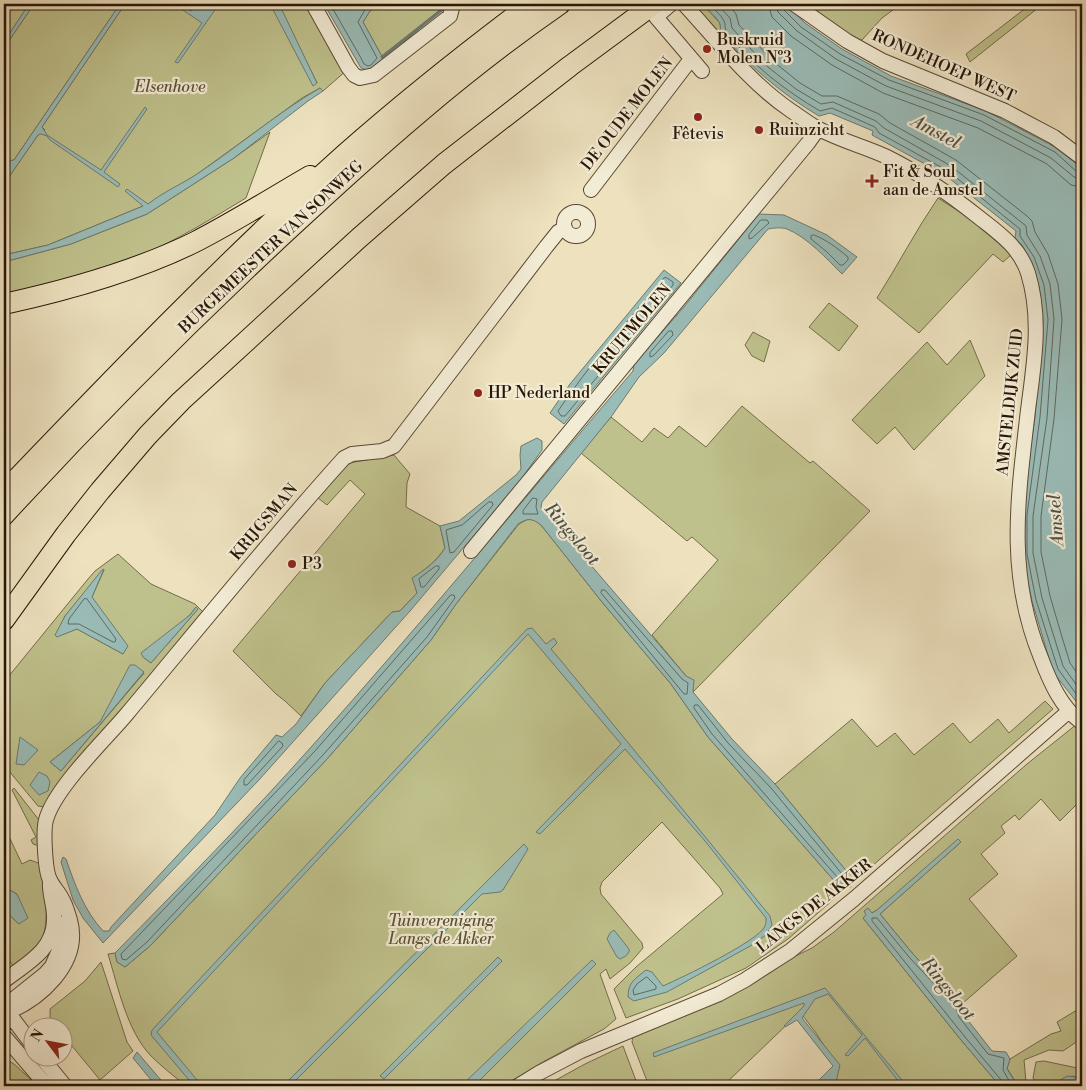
<svg xmlns="http://www.w3.org/2000/svg" width="1086" height="1090" font-family="'Libre Bodoni',serif">
  <style>
    .green { fill: #bfc18c; stroke: #736c4a; fill-rule: evenodd }
    .water { fill: #9abcb7; stroke: #6c7a71 }
    .lines { fill: none; stroke-linecap: round; stroke-linejoin: round }
    .shore { stroke: #606960; stroke-width: 1 }
    .stream { stroke: #6c7a71; stroke-width: 3 }
    .minor-casing { stroke: #584936; stroke-width: 16 }
    .highway-casing { stroke: #271608; stroke-width: 22 }
    .minor { stroke: #f3ecd5; stroke-width: 14 }
    .highway { stroke: #ede1be; stroke-width: 20 }
    .poi-dot { fill: #8f2418; stroke: #f3ecd5; stroke-width: 2 }
    .labels { text-anchor: middle; dominant-baseline: central; stroke-width: 4.5; stroke-linejoin: round; paint-order: stroke }
    .poi-label { font-size: 16px; fill: #271608; stroke: #f3ecd5; text-anchor: start }
    .street-label { font-size: 16px; fill: #271608; stroke: #f3ecd5 }
    .park-label { font-size: 16px; font-style: italic; fill: #5c5236; stroke: #f3ecd5 }
    .water-label { font-size: 18px; font-style: italic; fill: #4f5045; stroke: #f3ecd5 }
  </style>
  <rect width="100%" height="100%" fill="#ede1be"/>
  <filter id="stains"><feTurbulence type="fractalNoise" baseFrequency=".004" numOctaves="4"/><feColorMatrix values="0 0 0 0 .2 0 0 0 0 .09 0 0 0 0 .02 0 0 0 .5 -.17"/></filter>
  <radialGradient id="worn" r=".72"><stop offset=".6" stop-color="#630" stop-opacity="0"/><stop offset="1" stop-color="#630" stop-opacity=".3"/></radialGradient>
  <path class="green" d="M4 4H29L4 42Z
    M34 4H120L14 160 8 161 9 167 4 175V48Z
    M125 4H273L317 83 278 4H310L347 70 323 91 320 88 302 98 196 175 148 204 48 245 4 255V184L38 135 45 130 42 127Z
    M378 4H447L384 60 363 22 370 11Z
    M690 4H702L720 23 722 40Z
    M801 4H901L882 18 862 40 851 41Z
    M1031 4H1043L970 62 966 54Z
    M270 132 246 198C211 219 176 241 139 256 95 274 49 284 4 296V262L71 244 147 214 234 158Z
    M938 198 985 228 1012 254 1003 262 993 254 919 333 877 298C898 265 916 230 938 198Z
    M829 303 858 326 839 351 809 327Z
    M753 332 770 341 764 362 752 356 745 345Z
    M970 340 985 376 914 450 895 427 877 444 852 420 927 342 947 365Z
    M742 406 810 463 813 461 870 511 693 692 686 676 652 635 718 560 692 537 687 541 581 453 611 417 642 442 654 428 668 438 679 426 706 447Z
    M394 455 410 474 407 483 406 507 440 526 445 548C437 560 425 570 413 578L417 593 400 611 392 612 325 683 301 716 285 701 276 694 233 651 365 494 350 480 327 505 318 498 349 463Z
    M528 519 534 520 541 525 602 602 671 684 708 737 838 885 848 873 775 784 852 719 877 747 895 733 914 755 953 723 970 743 998 719 1009 733 1045 701 1053 709 788 939 746 968 678 999 626 1018 614 989 636 967 723 894 720 888 662 822 602 882 600 888 601 894 642 943 643 948 630 963 610 979 606 969 600 974 616 1019 604 1029 541 1063 503 1086H186C174 1076 162 1067 151 1056 127 1031 118 987 108 954L115 953 117 962 125 967 150 946 327 759 431 640 456 604 519 524Z
    M118 554 151 584 195 604 203 612 45 807 38 806 9 771 7 761 4 758 5 710 4 682 88 579 95 571ZM104 570 92 597 123 654 77 629 57 636 65 616ZM196 607 198 609 151 663 143 657 190 615ZM144 673 61 771 50 762 100 722Z
    M1077 724 1082 728V799L1060 821 1041 799 1019 820 1015 815 1001 826 1005 833 981 854 998 874 969 899 1017 956 963 1003 954 998 913 954 880 914 961 842 877 910 863 918 961 1040 1000 1086H828L838 1067 816 1033 800 1012 723 1086H649L632 1042 633 1035 812 948 834 932 1027 764Z
    M14 788 39 820 40 846 33 844 31 840 36 837 12 790Z
    M4 826 22 864 30 860 41 864C43 886 52 923 40 942 33 952 23 959 13 966L4 953V910L19 924 17 894 4 887V874L8 873 4 869Z
    M101 962 127 1042 133 1051 100 1080 63 1035 62 1028 56 1027 50 1020V1009L85 981Z
    M1082 1007V1038L1063 1051 1049 1050 1024 1060 1026 1082 1030 1086H1018L1007 1068 1010 1059 1051 1034 1061 1031 1057 1022Z
    M623 1046 638 1086H545L585 1064Z
    M4 1058 14 1064 38 1086H4Z
    M1044 1061 1082 1069V1078L1072 1076 1057 1086H1038L1033 1078 1036 1062Z"/>
  <path class="water" d="M29 4H34L4 48V42Z
    M120 4H125L42 127 47 135 101 170 145 107 147 109 104 172 120 184 118 187 50 140 47 136 41 134 38 135 4 184V175L9 167 6 163 8 161 14 160Z
    M174 4H179L191 11 196 4H219L178 63 175 62 202 23Z
    M270 4H278L282 10 317 83 313 86Z
    M324 4H378L370 11 363 22 384 60C376 67 371 73 361 68Z
    M702 4H785L805 23 842 49 891 76 986 111 1057 148 1078 165 1082 171V709L1053 672 1032 601 1022 554 1027 472 1035 417 1043 320 1039 287 1030 260 1022 245 1015 238 1016 231 945 175 872 135 873 131 830 113 819 116C782 94 751 68 723 35 719 31 721 29 720 24 717 17 707 9 702 4Z
    M320 88 323 91 308 101 234 158 147 214 71 244 4 262V255L48 245 143 206 125 191 127 189 148 204C163 192 182 184 197 174 239 146 277 113 320 88Z
    M759 214 784 215 827 235 857 257 842 274C827 259 807 237 787 229 781 227 774 228 768 229L664 353 639 377 611 417 542 502 541 507 686 676 694 680 693 692 732 739 775 784 848 873 846 882 838 885 708 737 671 684 602 602 541 525C532 518 527 518 518 524L456 604 431 640 327 759 150 946 125 967 117 962 115 953C182 885 249 817 312 746 422 623 526 496 633 371L634 364 684 307Z
    M664 270 681 283 564 424 550 413 570 384Z
    M537 438 542 441V450L519 482 410 611 258 781 103 943 83 918 73 900 61 862 63 857 66 859C75 885 84 910 103 931H109L111 927 215 815 240 778 276 735 282 737 296 724 325 683 392 612 400 611 417 593 412 578C425 570 437 561 445 548L440 526 459 521 516 475 521 469 520 455 521 446Z
    M104 569 92 597 128 646 123 654 77 629 57 637 55 635 65 616 102 570Z
    M196 607 198 609 151 663 143 657 141 653 190 615Z
    M532 628 546 644 554 638 557 643 551 649 562 662 770 916 772 925 766 935 752 945 667 992 634 1001 628 997C628 982 635 979 646 970L652 972 663 986C681 978 759 941 765 926 766 924 766 921 766 918L705 841 625 749 540 834 536 832 621 744 528 634 157 1032 202 1086H194L151 1035 152 1030 527 629Z
    M130 665H135L144 672 61 771 50 762 100 722Z
    M20 737 38 750 24 765 16 764Z
    M39 772 47 776 50 782 48 791 39 795 30 785Z
    M958 839 961 842 880 914 913 954 954 998 963 1003 960 1007 963 1014 992 1051 1006 1052 1010 1059 1007 1069 1018 1086H1000L961 1040 863 918 866 915 864 911 868 908 872 913 877 910Z
    M524 844 528 849 503 890 500 892 482 894 290 1086H283Z
    M4 887 17 894 28 918 19 924 4 910Z
    M614 930 629 949V952L626 956 620 959 617 957 607 939 610 933Z
    M498 957 502 961 384 1079 380 1076Z
    M592 960 596 964 478 1082 473 1086H461Z
    M825 988 907 1086H902L865 1038 848 1056 845 1055 862 1035 828 994 815 999 802 1018 840 1065 835 1086 821 1085 813 1086 833 1066 797 1020 785 1027 784 1026 804 1006V1003L654 1057 653 1053Z
    M137 1052 166 1086H156L133 1058Z
    M1067 1076 1082 1078V1086H1056L1059 1081Z"/>
  <g class="lines">
    <path class="shore" d="M330 4 361 58 364 64 368 66 371 65 377 58 358 22 366 8 371 4
      M709 4C714 9 721 15 724 21 726 25 724 28 727 32 751 65 786 91 820 111L832 108 875 127 879 133 948 171 1020 229V236L1034 257 1044 285 1048 320 1040 417 1027 515V554L1036 600 1058 669 1082 702
      M717 4 730 18 732 28 749 47 769 68 796 89 821 104 833 102 876 121 884 128 951 166 1026 226 1027 235 1040 256 1050 284 1054 319 1047 418 1033 516V553L1042 598 1063 666 1082 693
      M728 4 736 14 739 25 755 42 774 62 800 83 822 96H837L879 114 890 123 956 160 1027 216 1032 221 1035 232 1048 254 1058 284 1062 319 1054 419 1041 516V552L1050 596 1062 637 1070 663 1082 680
      M768 4 772 17 791 36 832 65 883 93 978 128 1047 164 1071 185 1082 187
      M776 4 778 12 797 31 836 59 886 86 981 121 1051 158 1074 177 1082 180
      M782 4 783 9 801 27 840 54 889 80 984 115 1055 152 1077 172 1082 173
      M761 220H767L769 223 752 238 749 239V235Z
      M814 235C827 240 837 248 848 257V260L843 265H840L827 252 811 239V236Z
      M667 278 673 282V285L565 416H561L558 411C590 364 627 321 664 278Z
      M669 331H672L673 335 653 356 650 357V353Z
      M533 498 537 499 536 507 538 514H523V511Z
      M489 502H492L493 505 454 552 450 553 446 530 462 525Z
      M436 566H439V569L424 587H421L419 579Z
      M602 590H605L682 679 688 683 687 694H684L606 599 601 593Z
      M451 595H454L455 598 427 637 323 755 147 942 126 960 122 959 121 954 315 751Z
      M87 599 116 639 115 642H113L79 624H68L69 619 84 599Z
      M695 705H698L728 743 771 788 842 874V878H838L712 734 694 708Z
      M279 741 282 743 283 746 247 785H244V780Z
      M647 977 656 986V989L634 995 633 990 637 984Z
      M1003 1086 1002 1081 965 1037 872 921V918H877L909 957 950 1001 955 1004 959 1017 988 1054 1004 1058 1003 1070 1012 1086"/>
    <path class="stream" d="M382 57 444 8
      M844 879 850 886"/>
    <g class="minor-casing">
      <path id="minor" d="M313 4 348 67 354 75 360 78 374 75 450 16 453 4
        M671 4 656 17 702 71
        M684 4C717 40 749 82 790 110 799 116 808 123 817 128 839 140 863 146 885 156 920 173 951 195 981 219 1000 234 1020 248 1028 273 1042 319 1034 363 1028 410 1018 498 1006 573 1041 658 1050 682 1061 707 1082 723
        M794 4 847 41 883 61 1005 111 1054 137 1082 158
        M591 190 691 59
        M564 224a12 12 0 1 1 24 0a12 12 0 1 1-24 0Z
        M471 551 808 143 818 129
        M4 981C24 965 54 951 54 920 55 907 49 895 50 882
        M4 1007 32 1044
        M4 1014C39 1000 82 964 70 920 68 914 66 905 62 899 59 892 53 887 50 880 45 871 43 831 46 820 54 789 104 741 126 715 198 629 269 541 344 458L352 454 382 451 394 446 546 247 558 232 565 228
        M4 1025 15 998 45 974 52 966 60 948 61 926 54 919
        M4 1036 47 1086
        M42 1058 65 1086
        M518 1086 539 1073 581 1051 719 994 745 980 790 951 854 899 1069 711"/>
    </g>
    <g class="highway-casing">
      <path id="highway" d="M4 304C68 290 136 271 195 242 234 222 272 198 310 176
        M4 492C114 377 225 262 344 155 404 102 467 52 531 4
        M4 515C95 416 190 321 288 230 375 149 463 71 560 4
        M4 620 66 534 100 491 148 435 181 401 359 238 444 164 570 66 654 4"/>
    </g>
    <use href="#minor" class="minor"/>
    <use href="#highway" class="highway"/>
  </g>
  <g class="poi-dot">
    <circle cx="707" cy="49" r="5"/>
    <circle cx="698" cy="117" r="5"/>
    <circle cx="759" cy="130" r="5"/>
    <path d="M869.5 173.5h5v5h5v5h-5v5h-5v-5h-5v-5h5z"/>
    <circle cx="478" cy="393" r="5"/>
    <circle cx="292" cy="564" r="5"/>
  </g>
  <g class="labels">
    <g class="poi-label">
      <text x="717" y="40">Buskruid<tspan x="717" dy="18">Molen №3</tspan></text>
      <text x="769" y="130">Ruimzicht</text>
      <text x="698" y="134" text-anchor="middle">Fêtevis</text>
      <text x="883" y="172">Fit &amp; Soul<tspan x="883" dy="18">aan de Amstel</tspan></text>
      <text x="488" y="393">HP Nederland</text>
      <text x="302" y="564">P3</text>
    </g>
    <g class="street-label">
      <text transform="translate(944 66) rotate(24)">RONDEHOEP WEST</text>
      <text transform="translate(627 114) rotate(-52)">DE OUDE MOLEN</text>
      <text transform="translate(271 247) rotate(-43)">BURGEMEESTER VAN SONWEG</text>
      <text transform="translate(632 329) rotate(-50)">KRUITMOLEN</text>
      <text transform="translate(1010 402) rotate(-84)">AMSTELDIJK ZUID</text>
      <text transform="translate(264 522) rotate(-50)">KRIJGSMAN</text>
      <text transform="translate(814 906) rotate(-38)">LANGS DE AKKER</text>
    </g>
    <g class="park-label">
      <text x="170" y="87">Elsenhove</text>
      <text x="441" y="921">Tuinvereniging<tspan x="441" dy="18">Langs de Akker</tspan></text>
    </g>
    <g class="water-label">
      <text transform="translate(936 132) rotate(28)">Amstel</text>
      <text transform="translate(1056 520) rotate(-94)">Amstel</text>
      <text transform="translate(572 534) rotate(50)">Ringsloot</text>
      <text transform="translate(948 989) rotate(51)">Ringsloot</text>
    </g>
  </g>
  <rect width="1086" height="1090" fill="none" stroke="#ede1be" stroke-width="20"/>
  <rect x="5" y="5" width="1076" height="1080" fill="none" stroke="#271608" stroke-width="2.5"/>
  <rect x="10" y="10" width="1066" height="1070" fill="none" stroke="#271608"/>
  <g transform="translate(48 1042) rotate(302)"><circle r="24" fill="#f3ecd5" stroke="#a19683"/>
  <path d="M0-4L9 19L0 12L-9 19Z" fill="#8f2418"/>
  <text y="-8" font-size="14" font-weight="bold" text-anchor="middle" fill="#271608">N</text>
  </g>
  <rect width="100%" height="100%" filter="url(#stains)"/>
  <rect width="100%" height="100%" fill="url(#worn)"/>
</svg>
